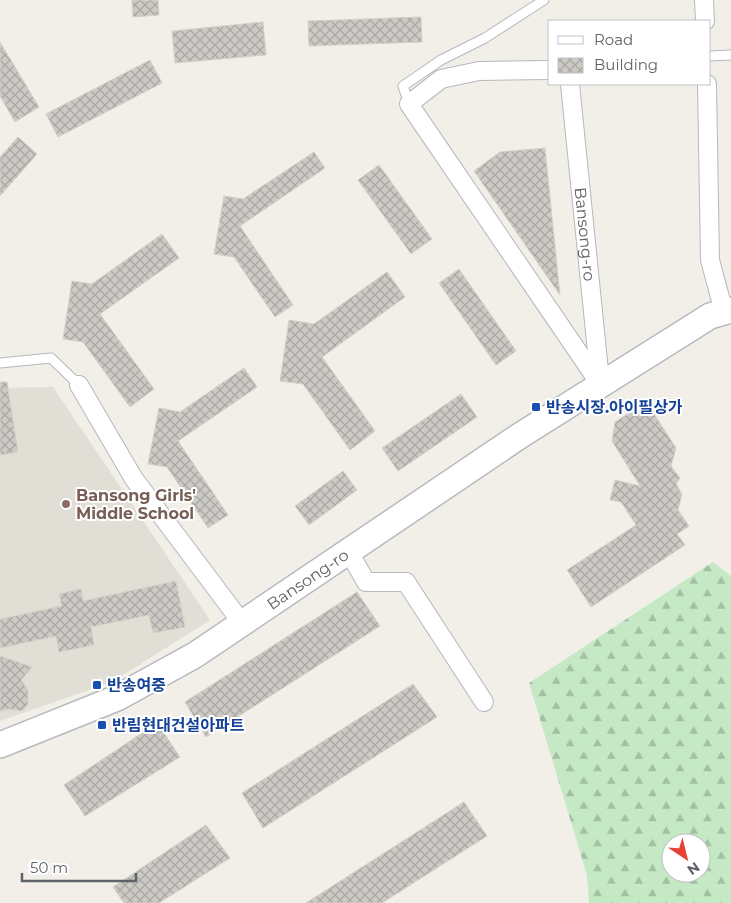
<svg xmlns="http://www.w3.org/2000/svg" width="731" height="903" font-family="Montserrat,'Noto Sans KR',sans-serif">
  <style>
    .education { fill: #e1ded6 }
    .forest { fill: url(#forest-firs); fill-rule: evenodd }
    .building { fill: url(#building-cross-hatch); stroke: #d6d1c6 }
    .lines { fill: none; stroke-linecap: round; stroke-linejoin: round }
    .lane-casing { stroke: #b5b8bc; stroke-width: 11 }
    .street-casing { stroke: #b5b8bc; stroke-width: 20 }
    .secondary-casing { stroke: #b6babf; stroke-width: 28 }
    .lane { stroke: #fff; stroke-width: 9 }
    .street { stroke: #fff; stroke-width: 18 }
    .secondary { stroke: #fff; stroke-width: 25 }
    .transit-dot { fill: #1a4fb4; stroke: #fff; stroke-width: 2 }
    .education-dot { fill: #8d6e63; stroke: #fff; stroke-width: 2 }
    .labels { text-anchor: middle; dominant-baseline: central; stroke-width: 4; stroke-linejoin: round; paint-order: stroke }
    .street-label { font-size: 16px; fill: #5f6368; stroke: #fff }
    .transit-label { font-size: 16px; font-weight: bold; fill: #164399; stroke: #fff; text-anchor: start }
    .education-label { font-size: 16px; font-weight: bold; fill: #785e54; stroke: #fff; text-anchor: start }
  </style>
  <defs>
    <pattern id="forest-firs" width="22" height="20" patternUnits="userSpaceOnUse" patternTransform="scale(1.25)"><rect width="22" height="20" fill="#c5e8c5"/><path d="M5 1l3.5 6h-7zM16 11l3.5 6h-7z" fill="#a3c0a4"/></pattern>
    <pattern id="building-cross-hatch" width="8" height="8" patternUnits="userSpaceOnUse" patternTransform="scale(1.25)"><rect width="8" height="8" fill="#cccac5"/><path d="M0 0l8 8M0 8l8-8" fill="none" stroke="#a9a8a4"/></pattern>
  </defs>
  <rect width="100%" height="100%" fill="#f1efe8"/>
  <path class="education" d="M53 387 210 620 112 682 0 721V388Z"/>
  <path class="forest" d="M713 562 731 576V903H589L587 875 529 683ZM671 843H701V873H671Z"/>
  <path class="building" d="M132 0H158L159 15 133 17Z
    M421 17 422 42 309 46 308 21Z
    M263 22 266 55 175 63 172 31Z
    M0 42 39 107 15 122 0 96Z
    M150 60 162 83 58 137 46 114Z
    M18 137 37 154 0 196V157Z
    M545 148 560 295 474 171 500 152Z
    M314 152 325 168 240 226 293 305 275 317 234 257 214 254 224 196 243 199Z
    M379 165 432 239 411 254 358 180Z
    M162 234 179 258 100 314 154 389 130 407 83 342 63 339 72 281 92 284Z
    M459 269 516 351 496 365 439 283Z
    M387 272 405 297 322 357 375 431 350 450 303 384 280 381 289 320 314 324Z
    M244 368 257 387 178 441 228 515 208 528 167 467 148 464 159 408 180 412Z
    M0 382H7L18 452 0 455Z
    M461 394 477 417 398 471 382 448Z
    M634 410 654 414 676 448 671 466 680 478 676 484 682 494 678 510 689 526 677 534 685 545 591 607 567 570 636 525 621 502 610 500 615 480 640 486 612 441 615 422Z
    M343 471 357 490 309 525 295 506Z
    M176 581 185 627 153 633 149 615 91 627 94 645 59 652 56 636 0 648V619L62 606 59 594 81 589 83 601Z
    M357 592 380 626 206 737 185 702Z
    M0 656 32 667 21 680 28 690V704L22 711 9 709 0 711Z
    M413 684 437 717 263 828 242 793Z
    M157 723 180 757 85 816 64 785Z
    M464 802 487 836 382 903H306Z
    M206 825 230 858 159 903H124L113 887Z"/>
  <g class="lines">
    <g class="lane-casing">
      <path id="lane" d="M710 56 731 55
        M409 104 403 86 441 60 485 38 544 0
        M0 363 51 358 79 385"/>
    </g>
    <g class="street-casing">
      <g id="street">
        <path d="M704 0 705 21"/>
        <path d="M550 70 479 71 441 79 409 104 600 384"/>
        <path id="s1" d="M570 84 600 381"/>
        <path d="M707 84 710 260 724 312"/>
        <path d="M79 385 134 479 242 623"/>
        <path d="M349 552 366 582H406L484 702"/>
      </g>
    </g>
    <g class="secondary-casing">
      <g id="secondary">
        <path id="s2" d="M0 745 117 698 195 655 521 435 710 316 731 310"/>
      </g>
    </g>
    <use href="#lane" class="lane"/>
    <use href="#street" class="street"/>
    <use href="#secondary" class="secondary"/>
  </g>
  <g class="transit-dot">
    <rect x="531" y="402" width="10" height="10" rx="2.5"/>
    <rect x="92" y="680" width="10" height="10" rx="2.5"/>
    <rect x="97" y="720" width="10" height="10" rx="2.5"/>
  </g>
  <circle class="education-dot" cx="66" cy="504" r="5"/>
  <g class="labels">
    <g class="street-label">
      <text stroke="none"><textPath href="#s1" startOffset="151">Bansong-ro</textPath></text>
      <text stroke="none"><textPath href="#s2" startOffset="351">Bansong-ro</textPath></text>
    </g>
    <g class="transit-label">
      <text x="546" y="407">반송시장.아이필상가</text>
      <text x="107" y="685">반송여중</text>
      <text x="112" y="725">반림현대건설아파트</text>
    </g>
    <g class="education-label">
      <text x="76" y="495">Bansong Girls'<tspan x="76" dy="18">Middle School</tspan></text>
    </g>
  </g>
  <rect x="548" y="20" width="162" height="65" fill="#ffffff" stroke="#bfc1c3"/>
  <rect x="558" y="36" width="25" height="8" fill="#ffffff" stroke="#bfc1c3"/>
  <text x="594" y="45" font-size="15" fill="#5f6368">Road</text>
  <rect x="558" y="58" width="25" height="15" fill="url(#building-cross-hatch)" stroke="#bfc1c3"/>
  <text x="594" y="70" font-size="15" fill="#5f6368">Building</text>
  <g transform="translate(686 858) rotate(145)"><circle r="24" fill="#ffffff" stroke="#bfc1c3"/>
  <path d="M0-4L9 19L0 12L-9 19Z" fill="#ea4335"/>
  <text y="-8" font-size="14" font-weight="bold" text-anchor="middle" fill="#5f6368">N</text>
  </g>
  <path d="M22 873v8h114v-8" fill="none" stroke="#5f6368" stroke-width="2.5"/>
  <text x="30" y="873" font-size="15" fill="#5f6368" stroke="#ffffff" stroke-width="4" paint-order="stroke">50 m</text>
</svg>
